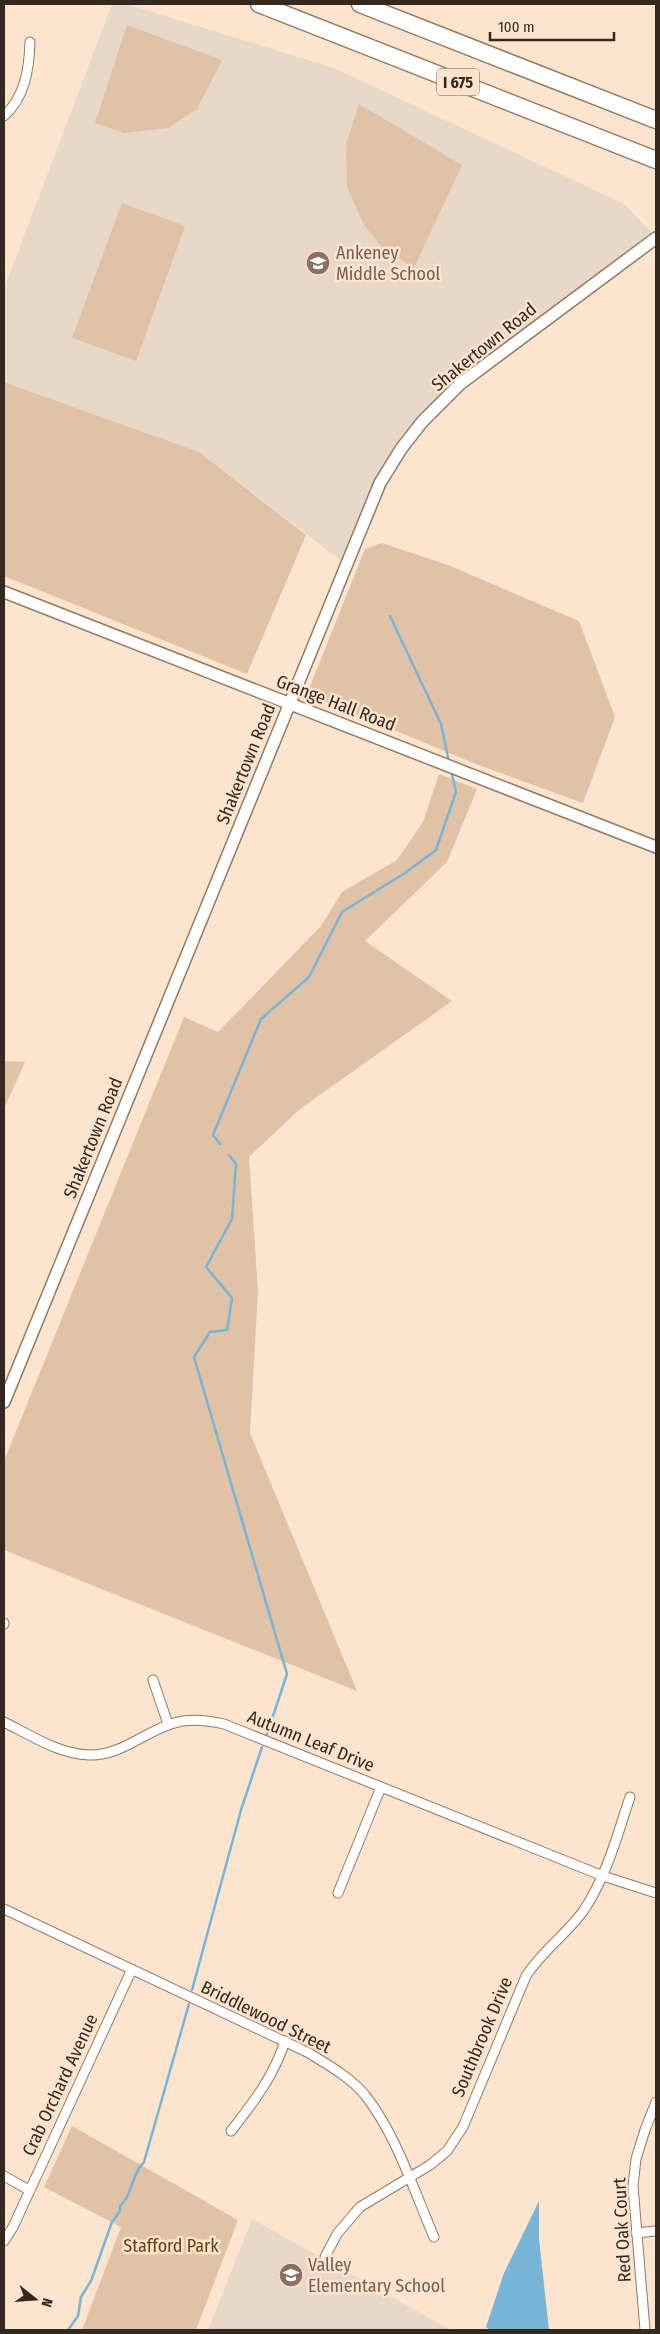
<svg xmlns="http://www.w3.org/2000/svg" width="660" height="2334" font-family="'Fira Sans Condensed',sans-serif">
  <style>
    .education { fill: #e8d8c7 }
    .green { fill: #e0c2a7 }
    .water { fill: #77b5d8 }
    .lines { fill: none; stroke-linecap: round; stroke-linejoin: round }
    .stream { stroke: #77b5d8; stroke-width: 2.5 }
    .minor-casing { stroke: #957a62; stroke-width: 11 }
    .tertiary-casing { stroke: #957a62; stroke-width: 14 }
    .motorway-casing { stroke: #957a62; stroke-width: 19 }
    .minor { stroke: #fff; stroke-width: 9 }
    .tertiary { stroke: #fff; stroke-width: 11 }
    .motorway { stroke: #fff; stroke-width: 16 }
    .labels { text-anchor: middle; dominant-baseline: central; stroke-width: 5; stroke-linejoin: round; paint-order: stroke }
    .shield { fill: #fce4cf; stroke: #716154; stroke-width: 1 }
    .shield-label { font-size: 16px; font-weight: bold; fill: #35291f }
    .education-label { font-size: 18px; fill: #785e54; stroke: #fce4cf; text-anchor: start }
    .street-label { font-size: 18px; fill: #35291f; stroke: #fce4cf }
    .park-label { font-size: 18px; fill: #6c3e07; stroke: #fce4cf }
  </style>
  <rect width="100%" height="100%" fill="#fce4cf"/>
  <path class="education" d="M112 4H126L334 68 624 204 656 237 460 384 401 449 347 565 199 452 4 382V289Z
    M252 2219 451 2330H208Z"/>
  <path class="green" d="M127 25 222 60 197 109 168 128 124 133 95 123Z
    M359 104 462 165 414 268 380 245 364 225 347 187 346 144Z
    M122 203 185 226 136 361 72 338Z
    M4 382 199 452 306 535 247 674 4 576Z
    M382 543 448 565 579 621 615 717 583 803 476 764 307 694 365 549Z
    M439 774 477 789 447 862 365 941 452 1001 300 1109 249 1157 258 1291 250 1433 357 1691 4 1550V1461L184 1017 218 1032 321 926 342 892 397 860 423 822Z
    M4 1061 25 1062 4 1109Z
    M72 2126 238 2220 196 2330H82L121 2227 44 2187Z"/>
  <path class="water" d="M539 2201V2239L549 2330H490L486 2327 504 2273Z"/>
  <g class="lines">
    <path class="stream" d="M390 616 441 724 449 762
      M220 1144 213 1135 261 1019 309 977 342 912 405 873 436 850 456 792 451 770
      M229 1155 236 1164 232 1219 206 1267 232 1298 227 1330 210 1332 194 1357 287 1674 267 1734
      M192 1990 241 1810 262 1747
      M68 2330 78 2316 81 2297 91 2281 112 2222 120 2211V2206C133 2195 131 2174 144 2162L189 2004"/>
    <g class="minor-casing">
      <path id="minor" d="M4 116C25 97 29 70 30 42
        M4 1624V1623
        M153 1680 168 1724
        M4 1722C30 1735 59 1754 89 1755 120 1756 143 1733 171 1724 188 1718 207 1720 224 1724L603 1876 656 1893
        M338 1893 381 1787
        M4 1909 309 2053C328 2065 350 2077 365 2095 396 2134 414 2191 434 2237
        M231 2131C253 2103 274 2076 285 2041
        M4 2176 29 2190
        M636 2233 656 2231
        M4 2241 13 2227 132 1969
        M325 2257 337 2234 360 2207 430 2165 447 2151 463 2127 526 1976C542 1951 567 1934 584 1910 607 1875 617 1836 630 1797
        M645 2330 633 2186 636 2159 645 2130 656 2102"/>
    </g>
    <g class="tertiary-casing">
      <path id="tertiary" d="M4 592 656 847
        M4 1402 380 483 401 449 422 422 460 384 656 238"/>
    </g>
    <g class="motorway-casing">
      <path id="motorway" d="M259 4 656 160
        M360 4 656 120"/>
    </g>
    <use href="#minor" class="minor"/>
    <use href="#tertiary" class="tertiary"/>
    <use href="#motorway" class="motorway"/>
  </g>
  <defs>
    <g id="school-disc" transform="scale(1.25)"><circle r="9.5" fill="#8d6e63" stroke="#fce4cf"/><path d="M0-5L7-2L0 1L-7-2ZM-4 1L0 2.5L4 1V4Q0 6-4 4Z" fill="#fff"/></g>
  </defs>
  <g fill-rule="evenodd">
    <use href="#school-disc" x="318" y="263"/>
    <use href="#school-disc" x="291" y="2275"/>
  </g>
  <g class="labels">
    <rect class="shield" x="437" y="68.5" width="42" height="27" rx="4"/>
    <g class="shield-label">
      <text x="458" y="82">I 675</text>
    </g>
    <g class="education-label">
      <text x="336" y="253">Ankeney<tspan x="336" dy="21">Middle School</tspan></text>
      <text x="308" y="2265">Valley<tspan x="308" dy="21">Elementary School</tspan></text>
    </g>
    <g class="street-label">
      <text transform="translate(484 347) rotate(-39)">Shakertown Road</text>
      <text transform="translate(336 703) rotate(21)">Grange Hall Road</text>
      <text transform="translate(246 764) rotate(-68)">Shakertown Road</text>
      <text transform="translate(93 1138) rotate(-68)">Shakertown Road</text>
      <text transform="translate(311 1741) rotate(22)">Autumn Leaf Drive</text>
      <text transform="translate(266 2017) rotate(26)">Briddlewood Street</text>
      <text transform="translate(482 2037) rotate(-67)">Southbrook Drive</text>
      <text transform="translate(60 2085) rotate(-65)">Crab Orchard Avenue</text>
      <text transform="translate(622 2230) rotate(-93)">Red Oak Court</text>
    </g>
    <g class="park-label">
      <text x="171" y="2246">Stafford Park</text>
    </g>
  </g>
  <rect width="660" height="2334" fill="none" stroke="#35291f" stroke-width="10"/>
  <g transform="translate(35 2299) rotate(107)" stroke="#fce4cf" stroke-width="4" paint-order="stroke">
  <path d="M0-4L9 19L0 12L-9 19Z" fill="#35291f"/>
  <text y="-8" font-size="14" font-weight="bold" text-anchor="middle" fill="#35291f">N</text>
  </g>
  <path d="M490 32v8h124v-8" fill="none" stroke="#35291f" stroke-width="2.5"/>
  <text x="498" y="32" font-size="15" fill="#35291f" stroke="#fce4cf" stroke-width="4" paint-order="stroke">100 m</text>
</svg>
